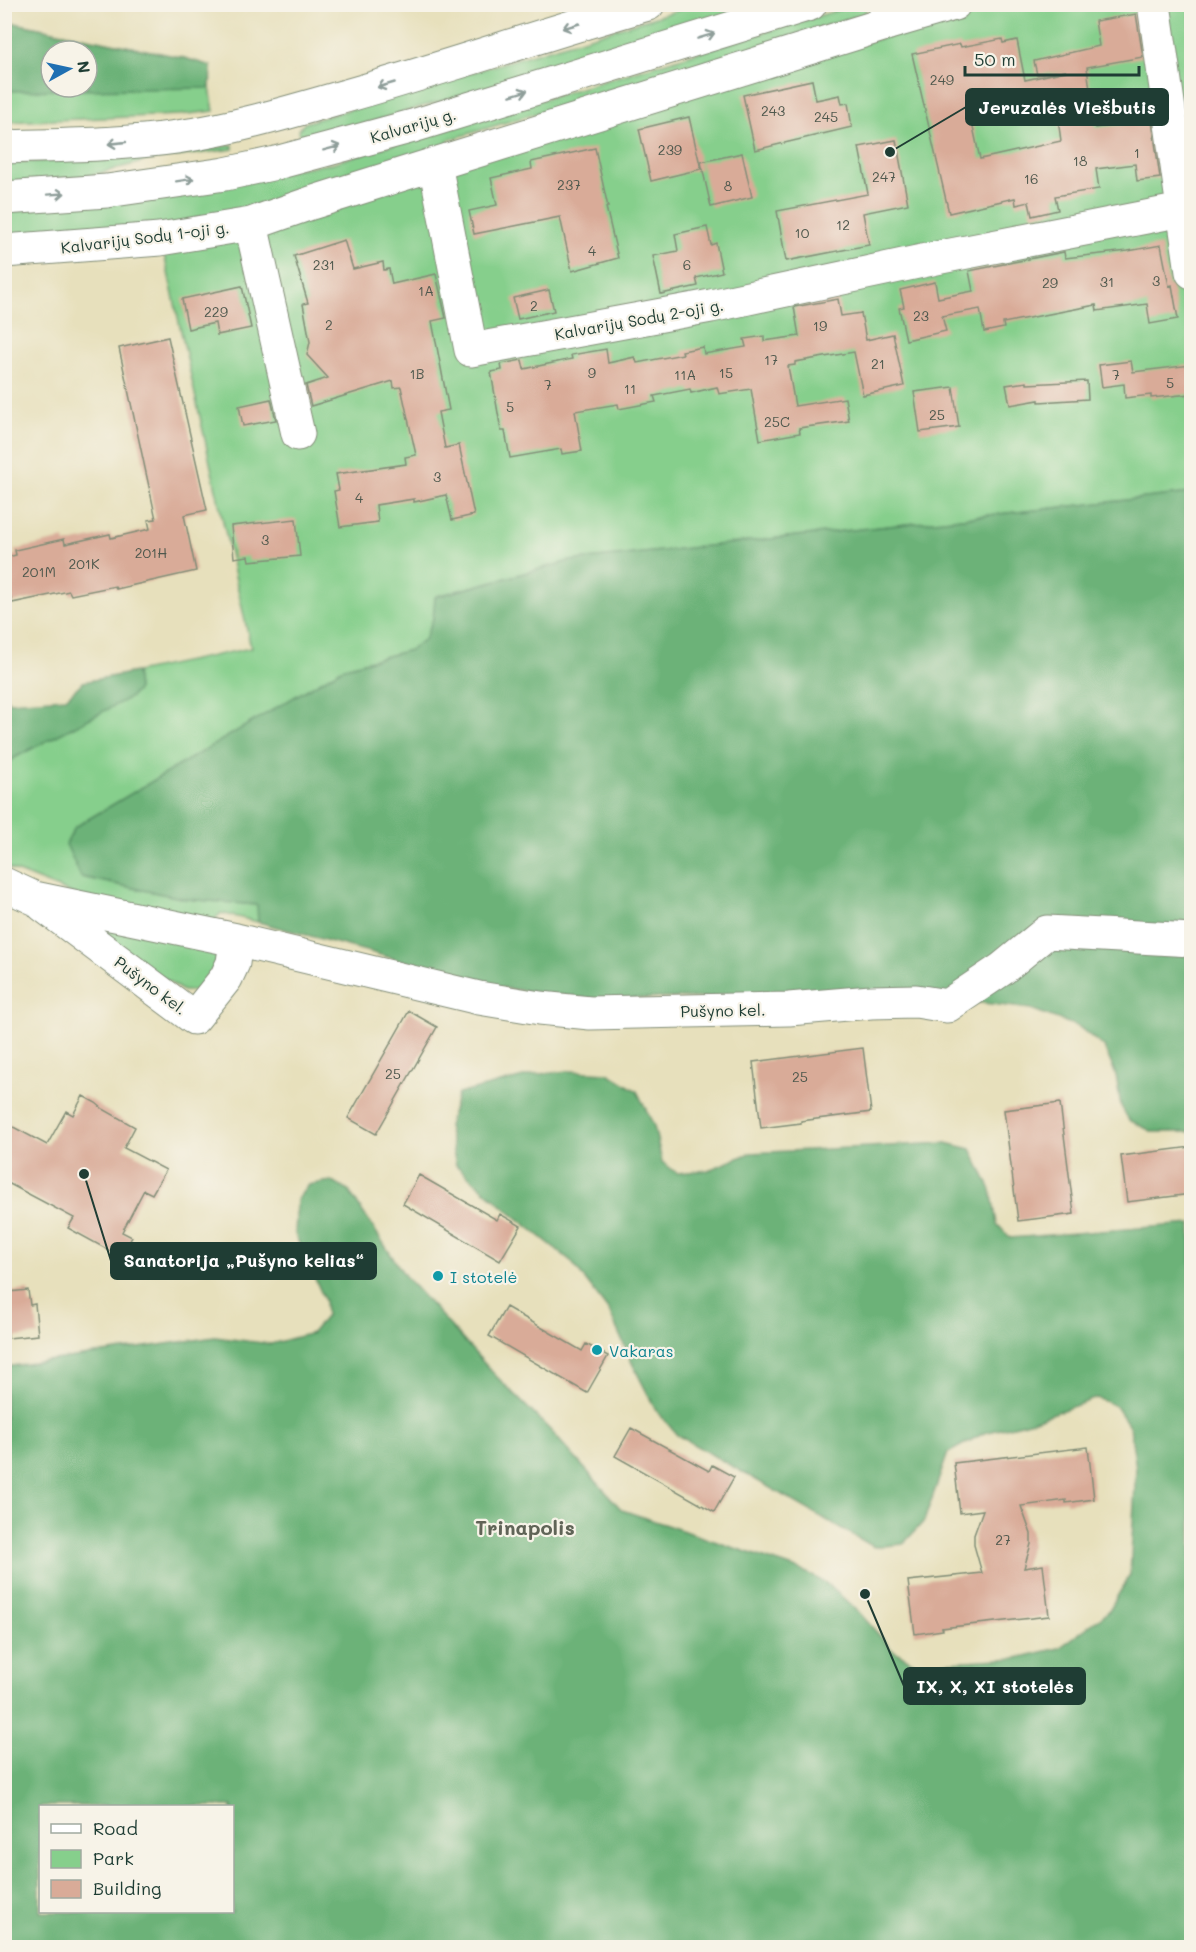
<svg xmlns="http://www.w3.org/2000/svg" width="1196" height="1952" font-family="Mali,sans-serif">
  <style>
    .green { fill: #86cf8c; stroke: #528660; stroke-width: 1.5; fill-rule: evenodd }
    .forest { fill: #6cb278; stroke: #467856; stroke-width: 1.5; fill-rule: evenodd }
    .building { fill: #d9ab98; fill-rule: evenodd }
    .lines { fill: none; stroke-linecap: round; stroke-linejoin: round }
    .minor-casing { stroke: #838e78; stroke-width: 35 }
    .major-casing { stroke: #838e78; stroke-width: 35 }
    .minor { stroke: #fff; stroke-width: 33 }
    .major { stroke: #fff; stroke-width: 33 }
    .oneway { stroke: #8f9e9a }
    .culture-dot { fill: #0f9aa8; stroke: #f7f3e8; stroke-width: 2 }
    .labels { text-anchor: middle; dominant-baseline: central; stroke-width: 4.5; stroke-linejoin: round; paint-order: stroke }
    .number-label { font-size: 14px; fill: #4e584d }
    .street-label { font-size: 16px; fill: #1f3d34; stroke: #f7f3e8 }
    .culture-label { font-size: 16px; fill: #0d838f; stroke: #f7f3e8; text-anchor: start }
    .quarter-label { font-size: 20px; font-weight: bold; fill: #606457; stroke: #f7f3e8 }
    .leader { fill: none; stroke: #1f3d34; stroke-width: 2 }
    .callout-dot { fill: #1f3d34; stroke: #f7f3e8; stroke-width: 2 }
    .callout { fill: #1f3d34; stroke: #1f3d34; stroke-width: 2 }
    .callout-label { font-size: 18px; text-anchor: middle; font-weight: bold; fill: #fff }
  </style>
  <rect width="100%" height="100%" fill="#f7f3e8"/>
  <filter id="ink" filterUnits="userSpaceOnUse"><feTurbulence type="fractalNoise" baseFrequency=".0167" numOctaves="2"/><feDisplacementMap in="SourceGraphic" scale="12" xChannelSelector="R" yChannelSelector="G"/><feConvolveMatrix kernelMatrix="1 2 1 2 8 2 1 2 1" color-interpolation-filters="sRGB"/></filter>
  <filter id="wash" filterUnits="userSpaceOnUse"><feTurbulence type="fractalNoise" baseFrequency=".008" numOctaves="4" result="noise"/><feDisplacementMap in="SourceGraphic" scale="24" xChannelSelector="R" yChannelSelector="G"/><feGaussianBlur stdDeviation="1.35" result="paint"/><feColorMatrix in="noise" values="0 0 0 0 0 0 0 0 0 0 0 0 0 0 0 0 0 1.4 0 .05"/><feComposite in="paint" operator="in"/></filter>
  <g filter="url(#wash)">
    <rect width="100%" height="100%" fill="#e7e0bc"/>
    <path class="green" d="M695 5H762L310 140C302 139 299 137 299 129L305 123Z
      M855 5H863L867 13 448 140 449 149 230 219 5 241 4 212 329 164Z
      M995 5H1191V493L570 561 436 596 433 619 425 639 410 650 345 667 75 827 81 877 186 899 258 905V922L221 913 208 926 76 895 5 867 4 766 16 757 138 689 136 672 251 648 162 245 680 97Z
      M4 21 184 58 211 66 210 88 214 111 179 115 5 122ZM51 51H87V87H51Z
      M233 145V149L149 160 89 176 5 183 4 163 141 157Z
      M100 921 214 950 217 957 207 987 194 991H183L104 939Z"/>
    <path class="forest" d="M5 21 184 58 211 66 210 88 5 91ZM51 51H87V87H51Z
      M1191 493V1132H1153L1129 1120 1121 1106 1116 1075 1104 1047 1079 1027 1031 1009 921 995 590 999 503 988 258 922 257 905 186 899 81 877 66 844 75 827 345 667 410 650 425 639 433 619 435 597 570 561Z
      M136 672 138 689 131 697 16 757 5 766V696L9 702 66 698 83 682Z
      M569 1071 608 1073 637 1091 654 1126 662 1162 677 1173 709 1170 750 1153 946 1143 971 1149 991 1190 997 1224 1010 1238 1191 1224V1947H5V1367L215 1337 271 1344 312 1333 326 1316 325 1301 295 1234 297 1200 308 1185 331 1181 349 1191 405 1276 494 1374 551 1431 622 1510 803 1571 826 1583 858 1611 892 1650 917 1664 1017 1658 1059 1648 1108 1612 1130 1575 1136 1468 1130 1427 1116 1406 1097 1398 1026 1423 984 1433 948 1453 924 1521 903 1544 874 1547 677 1435 656 1410 633 1365 609 1311 571 1261 506 1209 456 1165 448 1126 458 1094 531 1075ZM40 1806H232V1912H40Z"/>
    <g id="blocks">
      <path class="building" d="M1136 14 1143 57 1087 67 1095 128 1152 121 1160 178 1137 181 1135 164 1096 169 1099 189 1055 196 1058 210 1032 216 1029 202 1016 205 1015 198 949 213 912 54 960 44 961 47 1002 39 1003 43 1017 40 1025 80 1066 71 1037 75 1034 61 1099 46 1095 21ZM1056 105 1061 141 980 159 972 122Z
        M812 80 816 100 840 95 842 104 848 103 852 127 755 150 743 95Z
        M689 117 701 169 651 181 639 129Z
        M896 140 908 204 863 213 869 245 786 261 777 211 868 194 859 147Z
        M595 148 608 207H606L618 258 572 271 560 217 474 234 469 211 497 205 491 178 532 169 531 162Z
        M742 153 752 197 711 207 701 162Z
        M707 227 711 245 716 243 722 272 696 278 698 286 661 294 653 256 678 251 675 234Z
        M344 240 353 269 383 262 384 270 389 269 392 284 436 274 446 318 432 321 449 410 438 412 445 448 459 445 474 515 452 520 446 495 414 502V499L376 505 378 522 340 527 334 491 339 490 336 474 406 464 405 457 416 455 401 387 394 388 393 381 311 406 306 385 328 378 307 355 310 342 303 304 308 303 294 256Z
        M1161 245 1169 286 1172 285 1178 319 1150 324 1147 304 1097 311 1096 305 1003 323 1004 328 984 332 980 309 942 316 946 331 906 340 899 308 904 307 900 290 935 282 938 298 973 291 969 271 1064 252 1065 258 1128 251Z
        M242 286 251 328 217 335 215 323 188 329 182 299Z
        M549 290 554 311 518 319 513 298Z
        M838 299 841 316 861 313 866 340 893 334 904 386 863 395 854 352 795 362V365L788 366 795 406 845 398 849 421 799 428 800 433 760 440 751 389 719 394 717 387 691 393 690 389 654 396 656 402 619 409 618 404 575 411 582 451 562 454 561 449 510 458 505 431H501L491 372 502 370 501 364 522 360 524 369 572 359 571 355 606 349 608 363 635 357 637 363 683 354 682 351 703 347 704 354 746 347 744 339 764 336V341L799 336 794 307Z
        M168 337 207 510 184 515 196 571 116 589 115 586 71 595 69 591 12 603 4 569V558L16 555 15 550 64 539 65 544 110 534 111 538 150 529 148 520 156 519 119 348Z
        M1131 361 1133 372 1191 365V394L1151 398V395L1125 398 1124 384 1102 387 1099 365Z
        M1087 381 1088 399 1039 402V400L1010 405 1006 385 1027 382V384Z
        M953 387 959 427 920 432 914 392Z
        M271 399 276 420 243 426 239 406Z
        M296 519 300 556 249 561 248 556 234 558 231 526Z
        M409 1011 437 1027 376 1134 348 1118Z
        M863 1048 871 1112 801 1121V1123L761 1128 753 1062Z
        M83 1096 96 1103 103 1109 135 1127 124 1148 166 1170 152 1194 144 1190 122 1232 132 1237 121 1257 68 1228 74 1218 4 1181V1122L47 1145 66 1111 73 1115Z
        M1060 1103 1074 1214 1018 1221 1004 1110Z
        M1191 1147V1194L1127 1202 1121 1156Z
        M419 1175 497 1220 500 1214 521 1226 500 1261 403 1204Z
        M28 1290 30 1305 35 1304 38 1335 8 1338 5 1307H10L9 1292Z
        M506 1307 582 1351 586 1344 608 1356 587 1393 489 1336Z
        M631 1428 709 1471 712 1465 734 1477 714 1512 615 1456Z
        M1088 1447 1094 1499 1066 1503V1500L1021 1506 1031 1534V1544L1024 1568 1043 1565 1049 1616 942 1628 943 1630 915 1634 908 1581 982 1573 974 1545V1535L983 1510 960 1513 954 1463Z"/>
    </g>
  </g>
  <g filter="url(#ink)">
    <use href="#blocks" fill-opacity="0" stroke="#838e78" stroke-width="1.5"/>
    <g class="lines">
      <g class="minor-casing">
        <path id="minor" d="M885 4 889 23 954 4
          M1154 4 1192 272
          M435 164 889 23
          M251 224 311 203 435 164 471 350 711 306 941 257 1182 210
          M4 251 160 239 251 224 298 434
          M4 884 34 898 236 940 479 998 540 1008 590 1013 789 1009 871 1002 916 1001 947 1006 1002 969 1047 932 1192 940
          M43 905 194 1018 226 978 233 963 236 940"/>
      </g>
      <g class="major-casing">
        <path id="major" d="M4 147C62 145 120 145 177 137 231 129 283 114 335 99 440 70 543 34 648 4
          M4 198 107 191 225 174 276 163 413 126 810 4"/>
      </g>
      <use href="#minor" class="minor"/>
      <use href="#major" class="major"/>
    </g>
    <defs><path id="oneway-shaft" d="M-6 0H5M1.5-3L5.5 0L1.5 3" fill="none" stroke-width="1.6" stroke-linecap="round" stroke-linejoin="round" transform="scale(1.5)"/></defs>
    <g class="oneway">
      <use href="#oneway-shaft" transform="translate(571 26) rotate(164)"/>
      <use href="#oneway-shaft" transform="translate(706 36) rotate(-17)"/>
      <use href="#oneway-shaft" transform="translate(386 85) rotate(164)"/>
      <use href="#oneway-shaft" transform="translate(519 93) rotate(-17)"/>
      <use href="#oneway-shaft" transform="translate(117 143) rotate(174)"/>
      <use href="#oneway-shaft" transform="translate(332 148) rotate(-15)"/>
      <use href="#oneway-shaft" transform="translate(185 180) rotate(-9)"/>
      <use href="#oneway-shaft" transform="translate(56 194) rotate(-4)"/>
    </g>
  </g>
  <g class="culture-dot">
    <circle cx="438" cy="1276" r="6"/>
    <circle cx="597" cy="1350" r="6"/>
  </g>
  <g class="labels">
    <g class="number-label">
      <text x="942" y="79">249</text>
      <text x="773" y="110">243</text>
      <text x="826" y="116">245</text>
      <text x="670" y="149">239</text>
      <text x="1137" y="152">1</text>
      <text x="1080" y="160">18</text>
      <text x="884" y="176">247</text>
      <text x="1031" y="178">16</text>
      <text x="569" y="184">237</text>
      <text x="728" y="185">8</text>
      <text x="843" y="224">12</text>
      <text x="802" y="232">10</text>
      <text x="592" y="250">4</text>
      <text x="324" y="264">231</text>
      <text x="687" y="264">6</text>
      <text x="1156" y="280">3</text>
      <text x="1107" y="281">31</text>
      <text x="1050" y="282">29</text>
      <text x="426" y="290">1A</text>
      <text x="534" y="305">2</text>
      <text x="216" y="311">229</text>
      <text x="921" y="315">23</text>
      <text x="329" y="324">2</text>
      <text x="820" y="325">19</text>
      <text x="771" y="359">17</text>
      <text x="878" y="363">21</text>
      <text x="592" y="372">9</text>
      <text x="726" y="372">15</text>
      <text x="417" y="373">1B</text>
      <text x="685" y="374">11A</text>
      <text x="1116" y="374">7</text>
      <text x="1170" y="382">5</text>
      <text x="548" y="384">7</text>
      <text x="630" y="388">11</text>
      <text x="510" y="406">5</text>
      <text x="937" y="414">25</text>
      <text x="777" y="421">25C</text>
      <text x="437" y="476">3</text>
      <text x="359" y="497">4</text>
      <text x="265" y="539">3</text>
      <text x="151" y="552">201H</text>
      <text x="84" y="563">201K</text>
      <text x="39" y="571">201M</text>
      <text x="393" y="1073">25</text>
      <text x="800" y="1076">25</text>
      <text x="1003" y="1539">27</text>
    </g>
    <g class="street-label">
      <text transform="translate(413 125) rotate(-16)">Kalvarijų g.</text>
      <text transform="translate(145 237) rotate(-7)">Kalvarijų Sodų 1-oji g.</text>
      <text transform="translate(639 319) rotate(-10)">Kalvarijų Sodų 2-oji g.</text>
      <text transform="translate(151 985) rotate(37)">Pušyno kel.</text>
      <text transform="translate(723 1010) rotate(-1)">Pušyno kel.</text>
    </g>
    <g class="culture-label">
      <text x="450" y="1276">I stotelė</text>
      <text x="609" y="1350">Vakaras</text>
    </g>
    <g class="quarter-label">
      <text x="525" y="1527">Trinapolis</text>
    </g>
  </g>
  <path class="leader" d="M890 152L966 107M84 1174L111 1261M865 1594L904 1686"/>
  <g class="callout-dot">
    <circle cx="890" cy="152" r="6"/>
    <circle cx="84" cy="1174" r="6"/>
    <circle cx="865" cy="1594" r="6"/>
  </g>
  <g class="callout">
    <rect x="966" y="89" width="202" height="36" rx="6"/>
    <rect x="111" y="1243" width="265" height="36" rx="6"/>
    <rect x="904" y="1668" width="181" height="36" rx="6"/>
  </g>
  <g class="callout-label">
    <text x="1067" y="114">Jeruzalės Viešbutis</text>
    <text x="244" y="1267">Sanatorija „Pušyno kelias“</text>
    <text x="995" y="1693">IX, X, XI stotelės</text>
  </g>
  <rect width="1196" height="1952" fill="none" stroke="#f7f3e8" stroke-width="24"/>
  <rect x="39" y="1805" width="195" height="108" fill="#f7f3e8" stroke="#a1aaa0" stroke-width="1.5"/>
  <rect x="51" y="1824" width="30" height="9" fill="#ffffff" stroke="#a1aaa0" stroke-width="1.5"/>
  <text x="93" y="1835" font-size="18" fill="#1f3d34">Road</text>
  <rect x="51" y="1850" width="30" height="18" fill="#86cf8c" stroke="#a1aaa0" stroke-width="1.5"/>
  <text x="93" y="1865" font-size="18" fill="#1f3d34">Park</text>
  <rect x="51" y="1880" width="30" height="18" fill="#d9ab98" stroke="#a1aaa0" stroke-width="1.5"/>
  <text x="93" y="1895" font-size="18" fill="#1f3d34">Building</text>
  <g transform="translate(69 69) rotate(82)"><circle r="28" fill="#f7f3e8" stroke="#a1aaa0" stroke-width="1.5"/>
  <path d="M0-4.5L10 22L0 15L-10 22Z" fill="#1f6fb2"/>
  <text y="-9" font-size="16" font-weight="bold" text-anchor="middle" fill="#1f3d34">N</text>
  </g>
  <path d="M965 66v9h174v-9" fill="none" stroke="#1f3d34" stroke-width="3"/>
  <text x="974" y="66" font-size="18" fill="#1f3d34" stroke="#f7f3e8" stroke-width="4.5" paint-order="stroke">50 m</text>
</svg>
